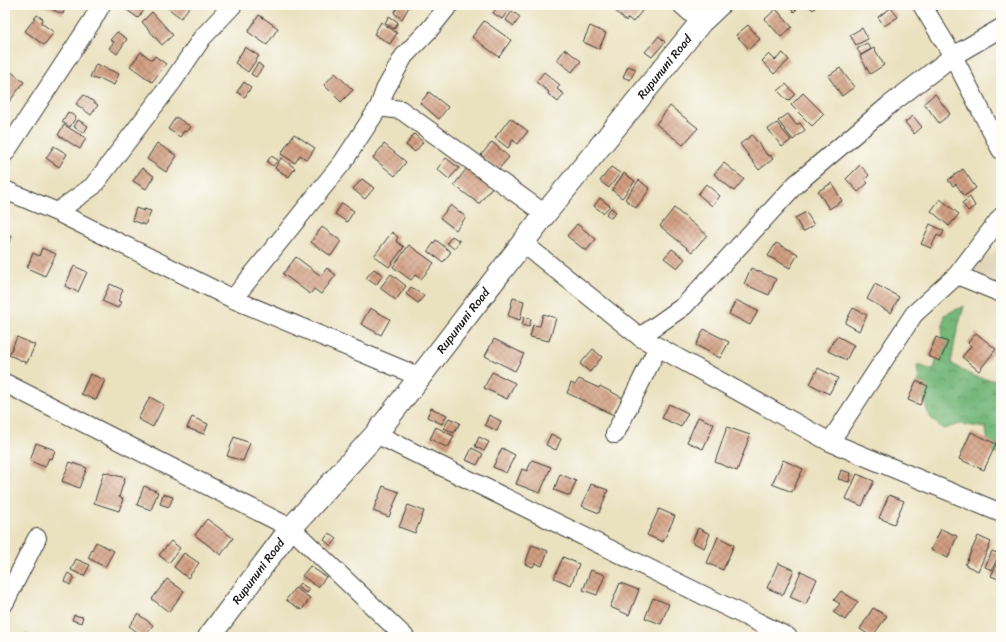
<svg xmlns="http://www.w3.org/2000/svg" width="1006" height="642" font-family="Sriracha,sans-serif">
  <style>
    .built { fill: #dfd2b4 }
    .forest { fill: url(#forest-crowns); stroke: #496a4b }
    .building { fill: url(#building-cross-hatch) }
    .lines { fill: none; stroke-linecap: round; stroke-linejoin: round }
    .minor-casing { stroke: #3b3a34; stroke-width: 20 }
    .major-casing { stroke: #3b3a34; stroke-width: 24 }
    .minor { stroke: #fff; stroke-width: 18 }
    .major { stroke: #fff; stroke-width: 22 }
    .labels { text-anchor: middle; dominant-baseline: central; stroke-width: 3; stroke-linejoin: round; paint-order: stroke }
    .street-label { font-size: 12px; fill: #1c1c1c; stroke: #fdfcf7 }
  </style>
  <defs>
    <pattern id="forest-crowns" width="20" height="18" patternUnits="userSpaceOnUse"><rect width="20" height="18" fill="#76b87a"/><path d="M2 6a3 3 0 1 1 6 0M12 15a3 3 0 1 1 6 0" fill="none" stroke="#609563"/></pattern>
    <pattern id="building-cross-hatch" width="8" height="8" patternUnits="userSpaceOnUse"><rect width="8" height="8" fill="#d29f82"/><path d="M0 0l8 8M0 8l8-8" fill="none" stroke="#aa816a"/></pattern>
  </defs>
  <rect width="100%" height="100%" fill="#fdfcf7"/>
  <filter id="ink" filterUnits="userSpaceOnUse"><feTurbulence type="fractalNoise" baseFrequency=".025" numOctaves="2"/><feDisplacementMap in="SourceGraphic" scale="8" xChannelSelector="R" yChannelSelector="G"/><feConvolveMatrix kernelMatrix="1 2 1 2 8 2 1 2 1" color-interpolation-filters="sRGB"/></filter>
  <filter id="wash" filterUnits="userSpaceOnUse"><feTurbulence type="fractalNoise" baseFrequency=".012" numOctaves="4" result="noise"/><feDisplacementMap in="SourceGraphic" scale="16" xChannelSelector="R" yChannelSelector="G"/><feGaussianBlur stdDeviation="0.9" result="paint"/><feColorMatrix in="noise" values="0 0 0 0 0 0 0 0 0 0 0 0 0 0 0 0 0 1.4 0 .05"/><feComposite in="paint" operator="in"/></filter>
  <g filter="url(#wash)">
    <rect width="100%" height="100%" fill="#eae1bf"/>
    <path class="built" d="M1001 248V287L963 272Z"/>
    <path class="forest" d="M964 306 956 335 951 363C970 376 978 379 1001 381V456L989 451 986 428 960 424 943 429 929 416 919 383 917 365 934 370 942 336 944 315Z"/>
    <g id="blocks">
      <path class="building" d="M41 5H66L63 14Z
        M130 5H139L145 9 138 18 127 10Z
        M166 5H188L190 6 181 18 165 6Z
        M288 5H298L292 10Z
        M399 5H410L402 19 394 13Z
        M499 5 512 6 502 19 493 13Z
        M615 5H635L642 11 633 22 628 18 626 21 612 8Z
        M788 5H801L794 12Z
        M809 5H818L813 10Z
        M891 8 898 17 884 26 878 17Z
        M776 9 792 27 781 37 765 19Z
        M512 11 520 17 514 26 506 20Z
        M152 12 173 35 162 45 142 22Z
        M37 15 43 19 41 23 54 32 44 45 25 31Z
        M259 15 278 28 267 45 248 32Z
        M389 16 398 22 394 29 385 23Z
        M484 21 511 40 499 57 472 37Z
        M381 22 397 33 390 44 374 34Z
        M748 25 760 39 749 49 736 35Z
        M590 26 606 33 599 49 583 42Z
        M862 28 868 39 856 45 850 35Z
        M117 32 127 39 117 54 109 48 114 42 110 40Z
        M659 36 665 42 652 57 645 52Z
        M867 43 871 49 861 55 857 49Z
        M245 47 259 56 248 72 235 63Z
        M874 48 884 65 870 74 860 56Z
        M565 49 581 61 572 72 557 60Z
        M141 52 152 60 155 56 166 64 152 82 130 66Z
        M783 53 789 60 774 74 762 61 769 54 775 60Z
        M258 63 263 67 256 77 251 74Z
        M96 64 119 74 114 85 99 78 98 80 90 77Z
        M628 66 636 69 630 80 623 77Z
        M5 67 24 82 9 102 5 99Z
        M840 68 854 87 842 96 828 76Z
        M544 72 560 85 557 89 564 94 558 102 548 94 549 92 536 82Z
        M335 73 353 90 341 102 324 85Z
        M244 82 251 87 245 97 237 92Z
        M786 84 795 94 788 101 778 91Z
        M429 92 448 107 439 119 420 103Z
        M803 93 824 114 812 126 791 105Z
        M935 94 950 114 939 123 924 103Z
        M84 95 98 105 91 115 76 104Z
        M670 106 698 128 683 145 656 124Z
        M68 112 76 117 70 127 62 122Z
        M788 114 796 125 800 123 805 130 793 140 778 121Z
        M913 116 922 127 914 134 905 122Z
        M176 117 191 127 187 132 184 131 180 137 168 129Z
        M510 118 528 131 518 144 513 140 508 148 495 138Z
        M78 120 88 126 84 133 74 127Z
        M777 123 791 140 782 147 768 129Z
        M64 125 86 138 80 149 58 135Z
        M294 134 315 148 307 160 300 155 295 163 281 154Z
        M414 134 423 142 415 152 406 145Z
        M752 135 768 156 770 155 773 159 759 170 740 144Z
        M492 142 509 157 498 170 481 155Z
        M157 143 177 156 166 172 147 159Z
        M384 144 406 162 395 176 373 158Z
        M54 146 67 154 59 167 46 158Z
        M271 156 278 160 273 166 267 162Z
        M281 158 295 168 289 177 275 168Z
        M446 158 459 168 449 179 437 169Z
        M724 163 744 179 734 191 714 174Z
        M860 165 869 175 865 180 868 183 858 192 846 179Z
        M611 167 620 173 609 188 600 181Z
        M142 168 154 176 146 189 133 181Z
        M467 168 493 186 479 204 454 185Z
        M963 169 976 188 964 196 956 184 953 186 948 180Z
        M624 173 635 181 622 198 612 190Z
        M362 179 374 188 365 199 353 189Z
        M639 180 650 189 636 208 625 199Z
        M832 183 842 201 829 209 818 191Z
        M706 184 720 196 712 206 698 194Z
        M970 197 975 206 968 211 962 203Z
        M600 198 610 206 603 213 594 206Z
        M940 199 959 214 949 226 931 211Z
        M342 203 354 211 347 222 335 214Z
        M451 205 466 217 456 230 440 218Z
        M136 208 144 211V209L151 211 145 225 132 220Z
        M611 208 616 212 611 218 606 214Z
        M674 208 707 235 692 252 660 226Z
        M806 212 814 225 803 232 795 218Z
        M577 224 596 239 586 251 567 236Z
        M930 224 944 231 941 237 937 235 931 248 921 244Z
        M322 227 341 241 331 256 311 242Z
        M392 232 398 237 396 241 404 247 389 267 374 256Z
        M5 233 12 236 5 251Z
        M452 236 460 241 454 249 447 243Z
        M436 240 451 252 443 262 428 251Z
        M776 243 798 254 790 268 768 256Z
        M409 245 434 263 421 279 415 275 411 280 393 267Z
        M42 248 56 254 45 276 27 268 33 253 39 256Z
        M672 249 685 259 677 268 664 258Z
        M296 257 321 276 327 268 336 275 321 294 314 289 310 294 283 274Z
        M74 266 87 272 78 292 65 286Z
        M751 268 776 279 769 295 744 284Z
        M374 269 383 275 376 285 366 278Z
        M391 274 406 286 396 300 380 288Z
        M110 284 123 290 118 301 121 302 118 308 102 301Z
        M875 284 899 297 891 313 867 299Z
        M411 287 424 296 418 303 406 294Z
        M513 298 524 301 520 320 508 316Z
        M736 300 758 311 750 325 729 314Z
        M370 308 390 319 381 335 361 324Z
        M853 308 867 315 859 331 845 323Z
        M543 314 556 318 549 341 530 337 533 325 540 326Z
        M524 317 531 319 529 327 522 325Z
        M704 329 729 342 720 358 696 345Z
        M976 333 996 349 979 371 962 357 971 346 968 343Z
        M837 336 854 345 846 360 828 351Z
        M17 337 35 345 27 363 9 355Z
        M936 337 948 342 940 361 928 356Z
        M494 339 524 354 515 371 485 356Z
        M593 349 602 357 590 372 580 364Z
        M818 368 838 378 829 394 810 384Z
        M492 372 515 383 507 399 484 388Z
        M90 374 105 380 96 400 81 394Z
        M579 379 599 388 600 386 623 398 614 415 567 393 571 383 575 385Z
        M916 381 928 386 920 405 908 400Z
        M150 397 164 405 153 427 138 419Z
        M669 404 688 413 681 427 662 418Z
        M431 408 447 415 442 424 427 417Z
        M489 415 501 421 497 431 485 425Z
        M192 417 208 424 204 434 187 428Z
        M698 417 714 424 703 449 687 442Z
        M449 418 460 423 454 433 444 428Z
        M436 427 454 436 448 448 430 439Z
        M727 427 750 435 737 471 715 462Z
        M971 432 996 444 984 470 959 459Z
        M551 434 561 439 556 450 546 445Z
        M234 437 250 443 243 461 227 456Z
        M479 437 489 442 484 451 475 446Z
        M36 443 55 450 52 459 49 458 45 467 30 461Z
        M472 448 483 454 477 465 466 460Z
        M502 448 515 455 506 473 493 467Z
        M532 460 551 467 540 493 516 484 522 469 527 471Z
        M783 460 803 469 792 492 772 484Z
        M70 462 87 468 79 488 62 481Z
        M841 470 851 473 849 482 838 479Z
        M104 472 125 478 119 497 123 499 119 511 94 503Z
        M560 474 576 481 570 496 554 490Z
        M857 474 874 481 862 506 846 499Z
        M591 484 608 490 599 513 582 506Z
        M144 486 158 492 151 510 137 505Z
        M383 486 399 492 389 517 373 511Z
        M163 494 173 497 169 507 160 504Z
        M889 495 904 501 894 524 879 518Z
        M408 505 424 511 415 533 399 527Z
        M659 509 675 516 663 542 647 535Z
        M207 519 233 538 221 555 195 535Z
        M698 528 710 534 704 548 692 542Z
        M941 529 957 536 948 558 931 550Z
        M329 533 337 539 331 546 324 540Z
        M978 536 991 542 978 571 965 565Z
        M718 537 734 545 723 570 707 563Z
        M171 541 180 548 169 563 159 555Z
        M96 542 114 551 105 567 88 558Z
        M532 545 548 551 542 566 535 563 533 567 525 564Z
        M992 551 999 554 992 570 985 567Z
        M184 553 199 563 188 578 174 567Z
        M1001 555V580L991 576Z
        M563 557 579 564 571 585 554 578Z
        M76 559 90 565 84 576 71 570Z
        M778 563 794 570 783 595 767 588Z
        M310 566 326 577 318 587 302 576Z
        M591 570 605 575 597 595 583 590Z
        M801 571 817 579 806 604 790 597Z
        M68 573 74 577 70 585 64 581Z
        M167 579 184 591 169 612 152 599Z
        M300 583 309 589 306 593 297 587Z
        M620 583 639 590 629 615 610 607Z
        M295 588 310 598 302 610 286 600Z
        M841 591 858 602 845 620 833 612 840 604 834 600Z
        M653 598 669 604 661 624 645 618Z
        M873 608 887 616 872 637 860 629Z
        M138 614 153 625 144 637 129 626Z
        M74 615 83 617 81 623 72 620Z
        M26 633 31 637H23Z"/>
    </g>
  </g>
  <g filter="url(#ink)">
    <use href="#blocks" fill-opacity="0" stroke="#3b3a34" stroke-width="1"/>
    <g class="lines">
      <g class="minor-casing">
        <path id="minor" d="M682 5 701 22
          M922 5 953 56 1001 150
          M379 107 385 90 404 56 429 30 449 5
          M5 153 92 21 101 5
          M5 190 57 212 233 299 420 377
          M57 212 93 186 173 81 202 38 233 5
          M523 243 640 337 830 442 1001 513
          M957 275 1001 293
          M233 299 343 162 379 107 401 110 545 214
          M640 337 684 306 796 184 888 106 953 56 1001 28
          M5 383 291 528 405 637
          M376 434 788 637
          M615 434 658 347
          M830 442 914 314 957 275 1001 217
          M5 602 37 538"/>
      </g>
      <g class="major-casing">
        <g id="major">
          <path id="s1" d="M209 637 291 528 376 434 545 214 701 22 719 5"/>
        </g>
      </g>
      <use href="#minor" class="minor"/>
      <use href="#major" class="major"/>
    </g>
  </g>
  <g class="labels">
    <g class="street-label">
      <text stroke="none"><textPath href="#s1" startOffset="730">Rupununi Road</textPath></text>
      <text stroke="none"><textPath href="#s1" startOffset="406">Rupununi Road</textPath></text>
      <text stroke="none"><textPath href="#s1" startOffset="82">Rupununi Road</textPath></text>
    </g>
  </g>
  <rect width="1006" height="642" fill="none" stroke="#fdfcf7" stroke-width="20"/>
</svg>
